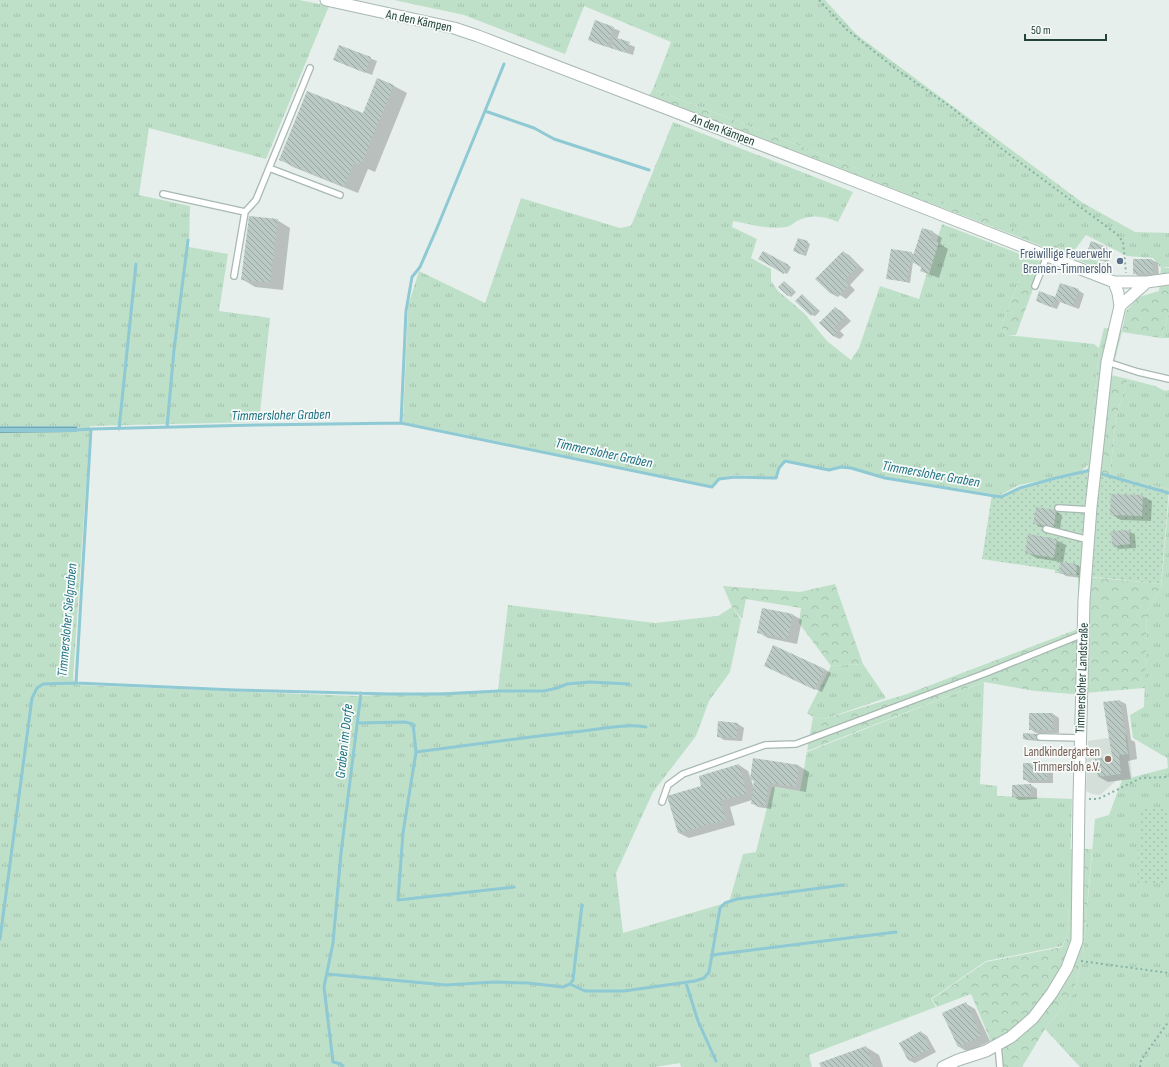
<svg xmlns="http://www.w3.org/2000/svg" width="1169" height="1067" font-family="'Sofia Sans Condensed',sans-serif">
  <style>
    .built { fill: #d4dfda }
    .grass { fill: url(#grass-tufts) }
    .forest { fill: url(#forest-crowns) }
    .garden { fill: url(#garden-dots) }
    .water { fill: url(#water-rules) }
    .shadow { fill: #0003; fill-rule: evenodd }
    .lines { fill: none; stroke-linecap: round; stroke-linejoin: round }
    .stream { stroke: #8ec9d4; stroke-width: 3 }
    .building { fill: url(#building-back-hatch) }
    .lane-casing { stroke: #a8b8b2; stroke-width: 8 }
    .street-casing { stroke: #a8b8b2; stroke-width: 13 }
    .path { stroke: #86b3a5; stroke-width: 2; stroke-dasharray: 2 3; stroke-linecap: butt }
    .lane { stroke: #fff; stroke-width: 5.5 }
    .street { stroke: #fff; stroke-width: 11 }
    .service-dot { fill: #5c6f8a; stroke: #f7fbf9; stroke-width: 1.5 }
    .education-dot { fill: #8d6e63; stroke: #f7fbf9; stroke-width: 1.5 }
    .labels { text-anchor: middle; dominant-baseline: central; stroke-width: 3.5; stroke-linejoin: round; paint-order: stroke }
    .street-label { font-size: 13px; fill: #24423a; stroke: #f7fbf9 }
    .service-label { font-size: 13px; fill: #4e5e75; stroke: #f7fbf9; text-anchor: end }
    .education-label { font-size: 13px; fill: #785e54; stroke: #f7fbf9; text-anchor: end }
    .water-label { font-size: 14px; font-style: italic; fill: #1c6f80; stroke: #f7fbf9 }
  </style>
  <defs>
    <pattern id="grass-tufts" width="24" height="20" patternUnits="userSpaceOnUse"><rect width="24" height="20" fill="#bfe0c8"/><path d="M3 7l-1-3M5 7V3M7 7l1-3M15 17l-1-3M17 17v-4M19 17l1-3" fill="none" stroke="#a4c1ad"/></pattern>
    <pattern id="forest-crowns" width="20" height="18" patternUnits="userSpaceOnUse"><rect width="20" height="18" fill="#bfe0c8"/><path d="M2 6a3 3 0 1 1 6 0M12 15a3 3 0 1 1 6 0" fill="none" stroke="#a4c1ad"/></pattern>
    <pattern id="garden-dots" width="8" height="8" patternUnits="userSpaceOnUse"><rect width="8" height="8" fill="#bfe0c8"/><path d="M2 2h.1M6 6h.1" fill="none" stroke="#a4c1ad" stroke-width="1.8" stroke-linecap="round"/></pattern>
    <pattern id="water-rules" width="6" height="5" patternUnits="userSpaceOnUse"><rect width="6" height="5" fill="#8ec9d4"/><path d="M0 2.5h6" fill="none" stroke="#74a5ad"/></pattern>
    <pattern id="building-back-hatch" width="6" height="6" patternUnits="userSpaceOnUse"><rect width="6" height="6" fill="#bbcac4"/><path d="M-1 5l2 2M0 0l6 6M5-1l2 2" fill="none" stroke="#98a6a0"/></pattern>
  </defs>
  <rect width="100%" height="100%" fill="#e6efeb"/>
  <path class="built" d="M1127 735 1132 777 1116 781 1100 795 1092 794 1086 791 1088 741Z"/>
  <path class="grass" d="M0 0H299L329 6 266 159 149 128 139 195 190 206 189 247 228 254 219 311 270 318 259 422 90 426 73 679 77 685 357 696 498 690 508 605 655 623 718 616 732 607 741 620 730 672 709 701 696 736 653 792 616 873 623 933 729 902 743 854 756 852 772 787 800 791 807 752 984 682 980 784 997 786V796L1072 799 1068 935 1062 946 986 961 931 999 936 1007 809 1055 812 1067H681L680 1063 655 1067H0Z
    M394 0H825L857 35 1083 203 1135 232 1169 233V267L1161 268 1153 258 1127 256 1086 235 1073 252 653 89 671 42 584 6 565 54 464 15Z
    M673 122 853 192 838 222C824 216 811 214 797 221 793 223 790 227 786 227 769 230 750 224 733 221L732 227 757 239 751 258 771 269V281L778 291 804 313 827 341 851 360 859 348 880 286 919 299 942 224 1028 257 1001 327 1007 335 1094 344 1099 348 1089 464 1079 473 1019 485 1000 495 885 477 851 467 840 466 829 469 785 461 778 468 775 477 735 475 719 478 713 486 403 422 408 306 419 271 485 303 521 198 620 228 631 226Z
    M1169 313V338H1161Z
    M1128 379 1155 386 1165 391 1169 390V489L1110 476 1116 416Z
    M1169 497V1067H1080L1045 1029 1073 994 1083 955 1095 819 1109 815 1122 780 1168 768 1167 758 1133 738 1130 715 1144 707 1147 611 1161 589Z
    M863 664 886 698 824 719 813 717 807 713 831 666Z"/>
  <path class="forest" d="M653 89 1110 266 1108 272C956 212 802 155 649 96Z
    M1028 257 1043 262 1016 335H1007L1001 327Z
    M1161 268H1169V313L1161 338 1122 332 1111 375 1128 379 1116 416 1110 476 1086 472 1089 464 1099 348 1104 328 1122 331 1126 311 1139 297 1159 291Z
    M1078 576 1161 584V589L1147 611 1145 688 1073 694 1035 691 984 682 807 751 813 717 824 719 907 694 1078 629Z
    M835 584 863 664 831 666 799 623 801 608 746 599 742 619 732 607 723 586 800 592Z
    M1070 849H1092L1083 955 1073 994 1045 1029 1022 1067H996L995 1051 971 994 937 1007 932 999 986 962 1062 947 1068 935Z"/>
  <path class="garden" d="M1086 472 1110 476 1169 489 1161 584 1055 573V570L982 559 992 494 1000 495 1069 476Z
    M1139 808 1169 809V883H1138Z"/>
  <path class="water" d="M0 426H77V432L0 433Z"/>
  <path class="shadow" d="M596 21 620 31 617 39 635 47 633 55 595 43 589 39Z
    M340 46 377 61 372 75 334 60Z
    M378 79 394 86 407 93 375 172 368 169 358 193 293 167 280 159 363 115Z
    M277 220 290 228 283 290 255 287 242 279Z
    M923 229 933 232 942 238 940 244 948 249 939 278 921 271 922 268 913 262 910 283 887 278 911 253 915 255Z
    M807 242 810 244 806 256 797 253Z
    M1106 248 1112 252 1108 263 1087 254Z
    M763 252 791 267 787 274 759 259Z
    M843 252 849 255 864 270 850 285 855 290 846 299 840 295 838 297 832 294 817 279Z
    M1134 260H1152L1158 263 1159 277H1140L1134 273Z
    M786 284 796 292 791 297 779 287Z
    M1078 290 1084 294 1079 309 1060 302 1057 309 1043 304Z
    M804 297 820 311 815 316 812 315Z
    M835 308 841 311 851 321 840 331 844 335 840 339 833 336 820 323Z
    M1142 496 1152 501 1151 521 1121 520 1111 514Z
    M1037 508 1056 511 1062 515 1060 530 1040 527 1034 523Z
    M1129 531 1135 535 1136 548 1119 549 1113 545Z
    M1056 540 1066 545 1063 563 1077 565 1083 569 1082 578 1066 576 1060 572 1061 562 1036 558 1026 552Z
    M793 615 802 620 797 644 768 638 758 632Z
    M765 666 824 669 831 673 822 692Z
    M1120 701 1126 704 1131 740 1135 742 1137 759 1128 761 1131 779 1108 782 1099 777 1113 757Z
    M1053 714 1059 718V733H1036L1030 729Z
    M738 724 744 728 742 741 724 740 718 736Z
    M1036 735 1039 736V741L1027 740 1024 739Z
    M754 759 799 766 809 772 806 792 775 787 771 809 758 807 752 803V800L730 807 735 825 689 838 679 833 669 796 703 786 739 765 748 771 751 779ZM751 779 755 782 754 789Z
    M1046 764 1053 768V783H1030L1024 779Z
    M1031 785 1037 789V799L1019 800 1013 796Z
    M965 1003 975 1009 990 1041 968 1052 958 1046Z
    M921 1032 927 1036 936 1052 915 1063 908 1060Z
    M866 1047 879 1055 883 1067H822Z"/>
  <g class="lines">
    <path class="stream" d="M485 111 504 64
      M401 423 406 311 412 277 420 267 437 228 485 111 534 128 554 139 649 170
      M167 427 174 350 188 240
      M91 429 258 425 401 423 712 487 719 479 735 477 776 478 779 468 785 461 829 470 841 467 851 468 885 478 1001 497 1020 488 1056 478 1091 470
      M119 429 136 264
      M1102 474 1169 493
      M76 683 235 690 389 694H442L499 691H544L557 688 567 684 590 682 629 684
      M357 723 405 722 413 724 416 752C468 745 521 738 573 732 597 730 623 723 646 727
      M416 752 403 833 398 900 514 887
      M0 939 32 698 37 688 43 684 76 683 91 429 75 430
      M712 955 896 932
      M327 974 446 985 495 982 528 983 563 987 570 984 585 991H624L695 981 704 978 709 972 720 908 725 903 737 899 843 885
      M686 983 698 1021 716 1061
      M570 984 573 980 575 962 582 905
      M343 1067 341 1064 333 1062 324 987 333 943 341 853 361 693"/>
  </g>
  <path class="building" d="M595 20 614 27 607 47 588 40Z
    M614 37 630 42 626 53 611 48Z
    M339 45 371 57 365 73 333 60Z
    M377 78 394 85 361 165 354 162 344 187 279 160 307 91 363 113Z
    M249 216 278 219 270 283 241 280Z
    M922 228 933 231 930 240 939 242 929 274 920 271 922 266 911 262Z
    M798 238 808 241 803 255 793 251Z
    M1091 241 1107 247 1102 261 1086 255Z
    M891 249 912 252 907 282 886 279Z
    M763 251 789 265 784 274 758 259Z
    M843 251 858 266 844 281 849 285 839 296 834 291 831 294 815 279Z
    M1133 259H1152L1153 273 1133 274Z
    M784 281 794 290 788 296 778 287Z
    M1060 283 1079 289 1073 306 1054 300 1051 307 1036 301 1039 291 1055 297Z
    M802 294 817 309 811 316 795 301Z
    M835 307 845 317 834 327 838 331 833 336 819 323Z
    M1111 494 1143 495 1142 516 1110 515Z
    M1036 507 1056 510 1054 527 1033 524Z
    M1129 530 1130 544 1112 546 1111 531Z
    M1028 534 1057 539 1054 558 1025 553Z
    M1060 562 1077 564 1076 575 1059 573Z
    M762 608 793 614 788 639 757 633Z
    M773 645 825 669 815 690 764 666Z
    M1120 700 1128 754 1119 755 1121 774 1098 777 1095 759 1112 756 1103 702Z
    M1029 713H1053V730H1029Z
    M718 721 738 723 736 738 717 737Z
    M1023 733 1037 734V740L1023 739Z
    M753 758 799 765 796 787 769 783 765 806 751 804 754 780H750Z
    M1023 763H1047V780H1023Z
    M739 764 747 794 720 801 726 820 678 833 667 796 701 786 699 776Z
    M1031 784V796L1012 797V785Z
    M966 1002 981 1036 958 1047 942 1013Z
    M921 1031 930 1049 908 1060 899 1043Z
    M866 1046 873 1067H821L819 1063Z"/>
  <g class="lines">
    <g class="lane-casing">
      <path id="lane" d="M269 168 340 195
        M163 194 245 212
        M234 276 245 212 256 200 310 68
        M1035 286 1047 256
        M1107 362 1138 372 1169 379
        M1058 508 1091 510
        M1046 529 1089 540
        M1040 737 1080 738
        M662 802 668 785 683 774 765 745 796 744 986 673 1083 634
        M998 1045 1000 1067"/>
    </g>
    <g class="street-casing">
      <path id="street" d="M326 0 454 28 478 36 863 184 1114 282
        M1120 306 1118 293 1114 282H1147
        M943 1067 958 1060 986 1051 1011 1037 1033 1018 1052 993 1067 968 1077 941 1079 799 1084 600 1091 507 1107 362 1120 306 1147 282 1169 279"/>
    </g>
    <path class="path" d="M819 0 846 29 896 69 951 107 1002 149 1118 235 1123 242 1126 273
      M1089 799H1098L1141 778 1169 777
      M1081 961 1169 973
      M1140 1067 1141 1060 1169 1021"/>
    <use href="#lane" class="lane"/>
    <use href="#street" class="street"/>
  </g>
  <circle class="service-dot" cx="1120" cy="261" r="4"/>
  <circle class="education-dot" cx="1108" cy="759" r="4"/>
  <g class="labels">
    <g class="street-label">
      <text transform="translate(419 21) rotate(12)">An den Kämpen</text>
      <text transform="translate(723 130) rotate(21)">An den Kämpen</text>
      <text transform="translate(1082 678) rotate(-88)">Timmersloher Landstraße</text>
    </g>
    <g class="service-label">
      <text x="1112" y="254">Freiwillige Feuerwehr<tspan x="1112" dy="15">Bremen-Timmersloh</tspan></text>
    </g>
    <g class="education-label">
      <text x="1100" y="752">Landkindergarten<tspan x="1100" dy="15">Timmersloh e.V.</tspan></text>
    </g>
    <g class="water-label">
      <text transform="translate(281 415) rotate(-1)">Timmersloher Graben</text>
      <text transform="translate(604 453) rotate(12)">Timmersloher Graben</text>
      <text transform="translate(931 474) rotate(10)">Timmersloher Graben</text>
      <text transform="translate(67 620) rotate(-85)">Timmersloher Sielgraben</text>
      <text transform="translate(344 741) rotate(-84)">Graben im Dorfe</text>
    </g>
  </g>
  <path d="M1025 34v6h81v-6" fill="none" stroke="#24423a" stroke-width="2"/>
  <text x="1031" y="34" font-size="12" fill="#24423a" stroke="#f7fbf9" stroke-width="3" paint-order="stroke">50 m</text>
</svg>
